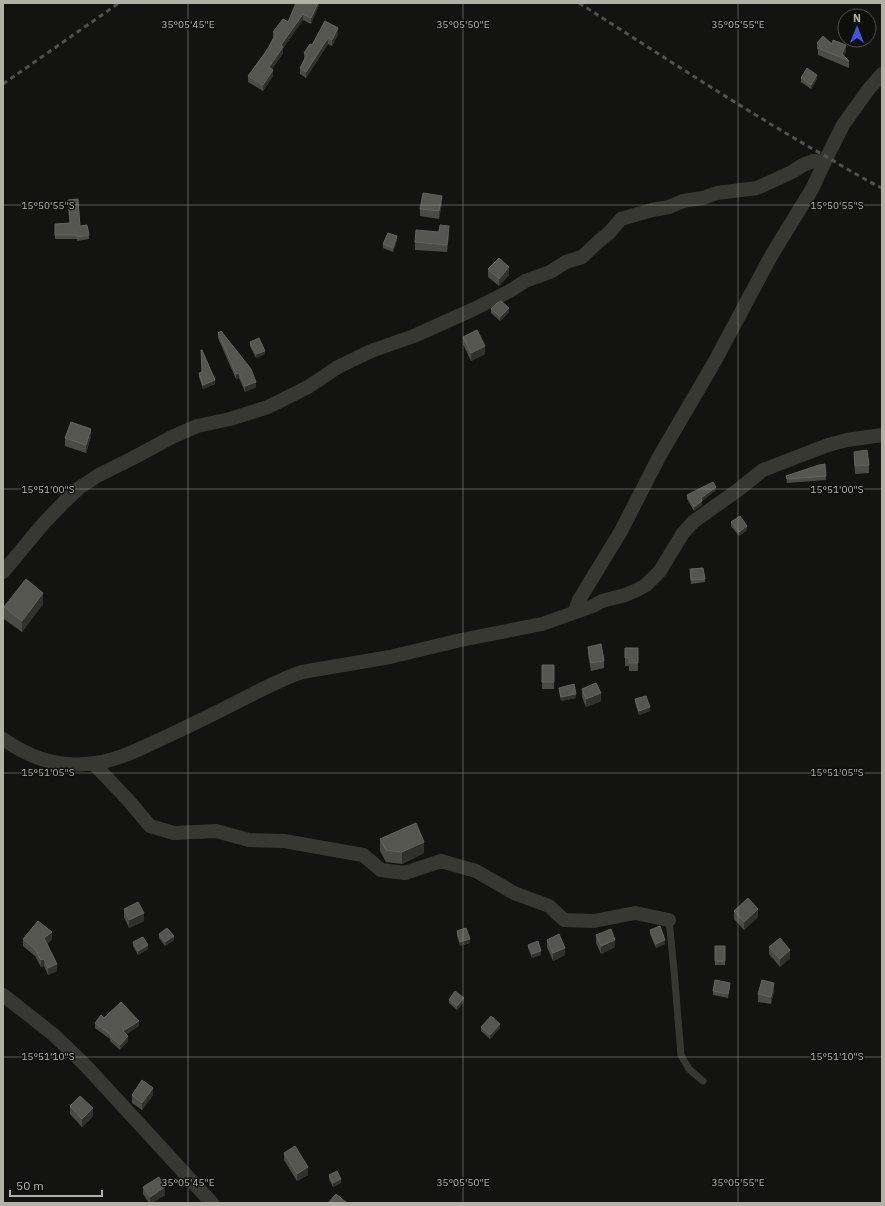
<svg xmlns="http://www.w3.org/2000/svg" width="885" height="1206" font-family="'IBM Plex Sans',sans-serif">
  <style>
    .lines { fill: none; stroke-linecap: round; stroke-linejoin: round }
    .service { stroke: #383833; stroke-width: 7 }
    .minor { stroke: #383833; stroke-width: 14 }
    .rail { stroke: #51504b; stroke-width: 3; stroke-dasharray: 5 4; stroke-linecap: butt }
    .wall { fill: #4b4b46 }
    .shaded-wall { fill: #30302d }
    .building { fill: #565650; stroke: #64645e }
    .ticks { fill: none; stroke: #b2b1a5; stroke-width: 1; stroke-opacity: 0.45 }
    .ticks-label { font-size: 10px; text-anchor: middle; fill: #b2b1a5; stroke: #0e0e0d; stroke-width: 3; stroke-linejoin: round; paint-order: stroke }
  </style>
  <rect width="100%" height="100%" fill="#131312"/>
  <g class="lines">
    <path class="service" d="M669 920 674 970 681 1055 689 1069 703 1081"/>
    <path class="minor" d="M3 572 43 524 65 501 79 488 99 475 133 458 172 437 197 426 230 419 268 407 308 387 338 367 371 351 414 336 474 309 510 291 525 281 550 272 566 262 582 257 599 241 609 233 621 219 652 210 669 207 683 201 703 198 717 193 757 188 792 172 803 165 813 161 824 162
      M575 611 579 600 621 531 659 457 715 361 771 256 812 189 827 157 843 125 868 90 882 74
      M3 739C28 756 54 767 85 764 111 763 136 751 159 740 187 727 214 714 241 700 261 690 281 679 302 672L390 657 461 640 542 624 593 606 602 601 625 595 637 590 646 585 660 571 683 533 693 522 738 490 763 470 828 445 847 440 882 435
      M93 763 129 801 150 826 174 833 216 831 249 840 284 841 363 855 381 870 405 873 441 861 476 871 514 893 549 906 564 920 594 921 635 913 669 920
      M3 995 54 1035 87 1067 212 1203"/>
    <path class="rail" d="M579 3C656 52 732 102 811 148 835 161 857 176 882 188
      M3 84 119 3"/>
  </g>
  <path class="wall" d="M319 3V5L311 24 303 20 283 48V53L272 69 273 76 263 91 248 82V76L267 50 273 38V32L288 22Z
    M325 21 338 34 332 46 328 44 306 78 300 74V68L304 59V53L312 45Z
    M852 40H865L864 43Z
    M817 43 832 44 846 52 844 56 849 61V68L818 55V50L817 49Z
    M801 78 817 79 811 89 801 82Z
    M68 200 80 226 89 235V239L77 241V239H55V224L70 223Z
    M442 203 439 219 420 216V209Z
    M449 233 447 252 415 250V242Z
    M397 240 393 252 383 248V244Z
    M488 269 509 275 499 286 488 277Z
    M491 309 509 312 500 321 491 313Z
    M218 333 256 387 245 392 239 378 236 379 218 338Z
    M463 337 485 354 471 361 463 344Z
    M250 342 265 354 256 358 250 346Z
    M199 373 215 384 203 389 199 377Z
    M91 436 86 453 65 446V438Z
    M854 452 869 465V473L855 474 854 460Z
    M786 476H826V480L787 483Z
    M716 490 702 501V505L694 511 687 499V495Z
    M731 522 747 530 739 536 731 526Z
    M690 569 705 579V582L691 584Z
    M43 604 22 632 4 619V607Z
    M588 647 604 661V668L591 671 588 655Z
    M625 648H638V671H629V666H625Z
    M542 665H554V689H542Z
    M559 688 576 698 561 701 559 692Z
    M582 689 601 701 586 707 582 697Z
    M635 699 650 711 639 715 635 703Z
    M380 839 424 853 402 864 386 862 380 851Z
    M124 909 144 921 129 928 124 917Z
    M734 911 758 917 744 930 734 919Z
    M650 930 665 944 656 948 650 934Z
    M457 931 470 943 460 946 457 935Z
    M159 934 174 940 165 946 159 938Z
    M596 935 615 947 601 954 596 943Z
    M23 939H52L47 944 57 971 48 975 44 966 41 967 35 956 23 946Z
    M547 940 565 955 553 961 547 947Z
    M133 942 148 949 138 955 133 946Z
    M528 945 541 955 532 958 528 948Z
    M715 946H725V965H715Z
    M769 947 790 958 780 967 769 954Z
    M730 986 728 998 713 995V991Z
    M774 991 771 1004 758 1002V994Z
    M449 1000 464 1002 457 1010 449 1003Z
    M104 1018 139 1026 126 1034 128 1041 120 1050 110 1041V1039L95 1028V1023Z
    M481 1027 500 1028 490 1039 481 1031Z
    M132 1095H153L142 1110 132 1103Z
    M70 1106 93 1116 82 1127 70 1114Z
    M284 1153 308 1175 297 1181 284 1160Z
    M329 1175 341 1183 333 1187 329 1179Z
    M143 1187 165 1195 152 1203H149L143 1194Z"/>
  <path class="shaded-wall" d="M318 3H319V5L311 24V18Z
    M303 14V20L283 48V53L269 73V67L281 45Z
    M338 28V34L332 46V40Z
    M328 38V44L306 78V72Z
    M846 45V52L843 59 842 54Z
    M273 70V76L263 91V85Z
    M817 75V79L811 89V85Z
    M442 196V203L439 219V211Z
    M449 226V233L447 252V245Z
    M397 236V240L393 252V248Z
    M509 267V275L499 286V279Z
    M509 308V312L500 321V317Z
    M485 346V354L471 361V353Z
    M265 351V354L256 358V354Z
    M239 373V378L236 379V374Z
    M215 380V384L203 389V385Z
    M256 382V387L245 392V386Z
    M91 429V436L86 453V445Z
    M716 487V490L701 502V498Z
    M702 501V505L694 511V507Z
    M747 526V530L739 536V532Z
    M43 593V604L22 632V621Z
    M601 693V701L586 707V699Z
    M576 694V698L561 701V697Z
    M650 707V711L639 715V711Z
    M424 842V853L402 864V852Z
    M758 909V917L744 930V922Z
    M144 913V921L129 928V920Z
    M52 932V939L44 946V938Z
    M174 936V940L165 946V942Z
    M470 939V943L460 946V942Z
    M615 940V947L601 954V946Z
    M665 940V944L656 948V944Z
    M148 945V949L138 955V951Z
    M565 948V955L553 961V953Z
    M790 950V958L780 967V959Z
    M541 951V955L532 958V954Z
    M44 959V966L41 967V960Z
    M57 964V971L48 975V968Z
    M774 983V991L771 1004V997Z
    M464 998V1002L457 1010V1006Z
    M139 1021V1026L123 1036V1031Z
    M500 1024V1028L490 1039V1035Z
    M128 1036V1041L120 1050V1045Z
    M153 1088V1095L142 1110V1103Z
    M93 1108V1116L82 1127V1119Z
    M308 1167V1175L297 1181V1174Z
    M341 1179V1183L333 1187V1183Z
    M165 1187V1195L152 1203H150V1197Z"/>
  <path class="building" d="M296 3H318L311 18 303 14 281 45 283 47 269 67 273 70 263 85 248 76 267 50 276 34 273 32 283 19 288 22Z
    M325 21 338 28 332 40 328 38 306 72 300 68 307 55 304 53 310 44 312 45Z
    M823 36 832 44 833 40 846 45 842 54 849 61 818 48 820 46 817 43Z
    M807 68 817 75 811 85 801 78Z
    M423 193 442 196 439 211 420 209Z
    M78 199 80 226 87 225 89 235 77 237V235H55V224L70 223 68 200Z
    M440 225 449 226 447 245 415 242 416 230 439 232Z
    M388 233 397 236 393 248 383 244Z
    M499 258 509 267 499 279 488 269Z
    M501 301 509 308 500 317 491 309 497 303Z
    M477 330 485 346 471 353 463 337Z
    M221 331 251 369 256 382 245 386 239 373 236 374 218 333Z
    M259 338 265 351 256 354 250 342Z
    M201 350H202L215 380 203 385 199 373 202 372Z
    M71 422 91 429 86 445 65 438Z
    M867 450 869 465 855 466 854 452Z
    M825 464 826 476 787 479 786 476 819 465Z
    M713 482 716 487 701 498 702 501 694 507 687 495Z
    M740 516 747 526 739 532 731 522Z
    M703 568 705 579 691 580 690 569Z
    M26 579 43 593 22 621 4 607Z
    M601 644 604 661 591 663 588 647Z
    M625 648H638V663H629V658H625Z
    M542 665H554V682H542Z
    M596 683 601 693 586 699 582 689Z
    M574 684 576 694 561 697 559 688Z
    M646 696 650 707 639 711 635 699Z
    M416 823 424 842 402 852 386 850 380 839Z
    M748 898 758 909 744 922 734 911Z
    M138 902 144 913 129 920 124 909Z
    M38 921 52 932 44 938 57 964 48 968 44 959 41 960 35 949 23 939Z
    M660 926 665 940 656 944 650 930Z
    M167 928 174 936 165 942 159 934Z
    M466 928 470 939 460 942 457 931Z
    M611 929 615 940 601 946 596 935Z
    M559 934 565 948 553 953 547 940Z
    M143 937 148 945 138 951 133 942Z
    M780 938 790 950 780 959 769 947Z
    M538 941 541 951 532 954 528 945Z
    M715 946H725V961H715Z
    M715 980 730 983 728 994 713 991Z
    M762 980 774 983 771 997 758 994Z
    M455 991 464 998 457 1006 449 1000Z
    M121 1002 139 1021 123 1031 128 1036 120 1045 110 1036 111 1035 95 1023 101 1015 104 1018Z
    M491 1016 500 1024 490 1035 481 1027Z
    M142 1080 153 1088 142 1103 132 1095Z
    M80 1096 93 1108 82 1119 70 1106Z
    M295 1146 308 1167 297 1174 284 1153Z
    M337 1171 341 1179 333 1183 329 1175Z
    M159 1177 165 1187 150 1197 143 1187Z
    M336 1194 347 1203H328Z"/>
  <path class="ticks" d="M188 3V1203M463 3V1203M738 3V1203M3 205H882M3 489H882M3 773H882M3 1057H882"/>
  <g class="ticks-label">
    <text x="188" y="28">35°05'45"E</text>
    <text x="463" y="28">35°05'50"E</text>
    <text x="738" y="28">35°05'55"E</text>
    <text x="48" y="209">15°50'55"S</text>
    <text x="837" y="209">15°50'55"S</text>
    <text x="48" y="493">15°51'00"S</text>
    <text x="837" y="493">15°51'00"S</text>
    <text x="48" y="776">15°51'05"S</text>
    <text x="837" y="776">15°51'05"S</text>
    <text x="48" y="1060">15°51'10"S</text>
    <text x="837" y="1060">15°51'10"S</text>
    <text x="188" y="1186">35°05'45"E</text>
    <text x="463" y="1186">35°05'50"E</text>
    <text x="738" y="1186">35°05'55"E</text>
  </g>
  <rect width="885" height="1206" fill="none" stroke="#b2b1a5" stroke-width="8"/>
  <g transform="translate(857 28)"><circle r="19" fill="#0e0e0d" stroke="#504f4a"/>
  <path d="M0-3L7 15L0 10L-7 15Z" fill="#3f56df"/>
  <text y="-6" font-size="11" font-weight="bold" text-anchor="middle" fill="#b2b1a5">N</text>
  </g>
  <path d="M10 1190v6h92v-6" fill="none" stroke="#b2b1a5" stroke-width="2"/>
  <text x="16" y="1190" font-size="12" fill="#b2b1a5" stroke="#0e0e0d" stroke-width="3" paint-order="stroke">50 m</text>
</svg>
